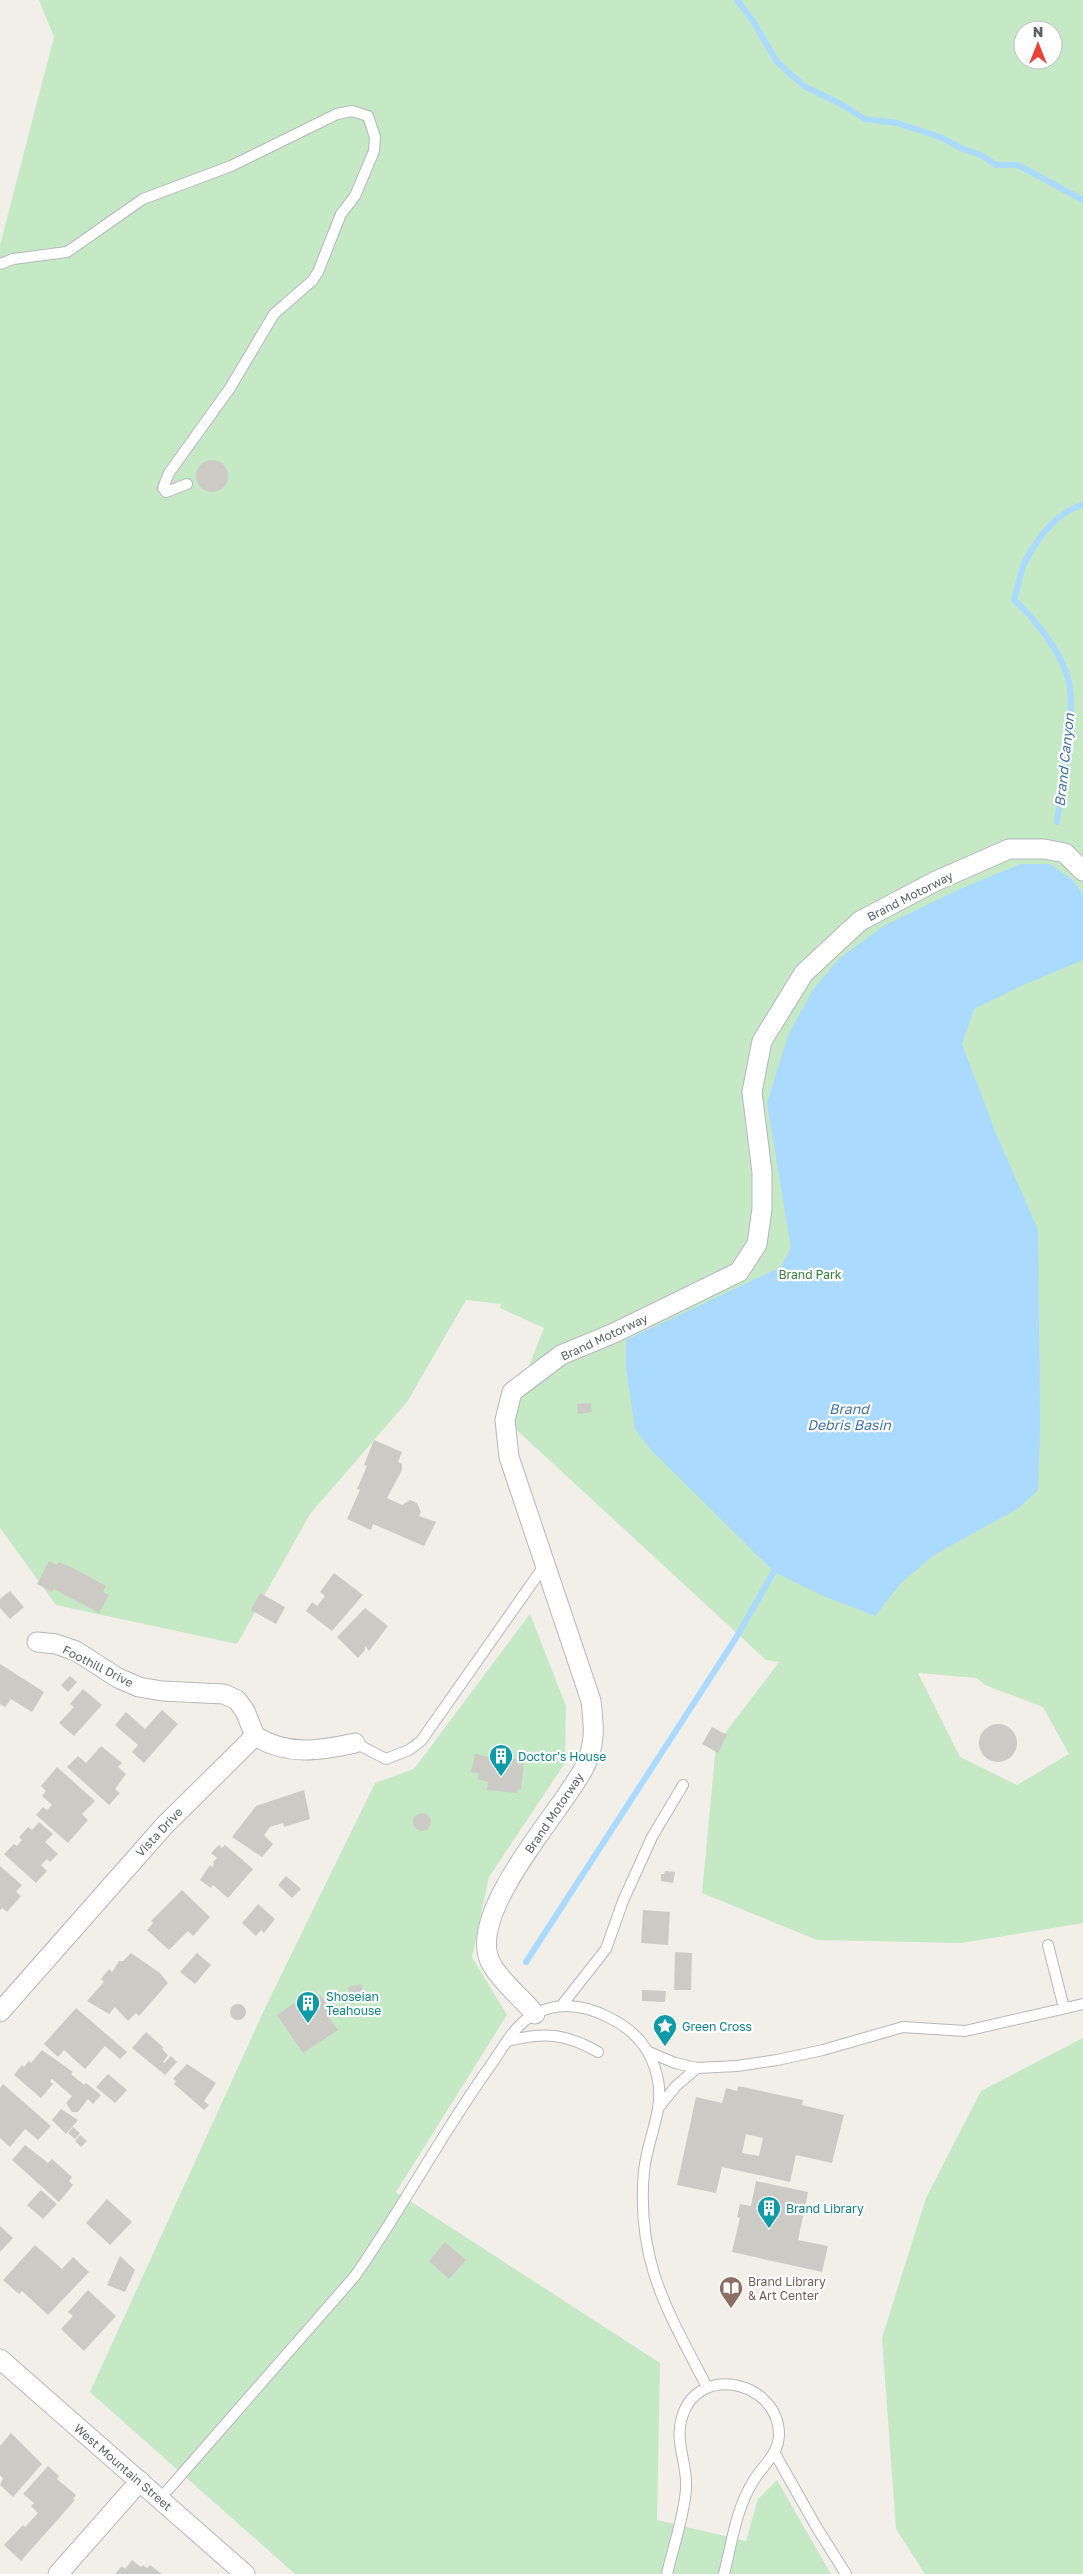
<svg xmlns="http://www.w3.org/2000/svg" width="1083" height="2574" font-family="'Golos Text',sans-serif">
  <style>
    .green { fill: #c5e8c5; fill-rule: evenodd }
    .water { fill: #aadaff }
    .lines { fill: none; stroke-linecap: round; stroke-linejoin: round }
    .stream { stroke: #aadaff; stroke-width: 6 }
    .building { fill: #cccac5; fill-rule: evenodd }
    .lane-casing { stroke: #b5b8bc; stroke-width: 12 }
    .street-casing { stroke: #b5b8bc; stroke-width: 21 }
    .lane { stroke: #fff; stroke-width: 10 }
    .street { stroke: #fff; stroke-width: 19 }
    .labels { text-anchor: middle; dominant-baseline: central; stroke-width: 4.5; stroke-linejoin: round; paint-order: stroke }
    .street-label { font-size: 12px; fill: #5f6368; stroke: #fff }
    .park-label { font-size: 12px; fill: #348238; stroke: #fff }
    .culture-label { font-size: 12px; fill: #0d838f; stroke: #fff; text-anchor: start }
    .education-label { font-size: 12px; fill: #785e54; stroke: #fff; text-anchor: start }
    .water-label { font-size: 14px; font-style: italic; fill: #4174aa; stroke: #fff }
  </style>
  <rect width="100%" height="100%" fill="#f1efe8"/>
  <path class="green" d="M39 0H1083V1923L961 1943 817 1940 702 1893 716 1745 779 1662 766 1660 507 1421 544 1328 500 1308 501 1304 466 1300 407 1402 310 1514 237 1644 56 1605 0 1528V245L54 37ZM1023 30H1053V60H1023ZM918 1673 977 1678 985 1685 1043 1707 1069 1754 1017 1785 960 1757Z
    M530 1614 566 1706 565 1763 489 1877 472 1957 507 2015 396 2192 660 2363 657 2520 746 2541 758 2499 777 2480 831 2574H295L90 2392 266 2006 375 1783 414 1769Z
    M1083 2038V2574H925L896 2529 882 2338 926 2198 981 2091Z"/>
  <path class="water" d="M1021 864H1050L1073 880 1083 895V960L1021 986 974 1009 962 1044 995 1131 1038 1230 1040 1424 1038 1490 1019 1508 934 1555 901 1583 875 1616 821 1595 774 1572 651 1450 635 1429 626 1368V1340L781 1267 791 1248 767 1103 788 1035 814 988 840 958 885 925 962 888Z"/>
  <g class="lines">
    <path class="stream" d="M737 0 753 21 777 62 804 86 841 104 865 119 897 123 940 137 963 149 981 155 996 165H1018L1083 200
      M1057 822C1062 785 1077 712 1068 678 1060 650 1035 619 1014 600 1018 588 1020 571 1026 560 1038 537 1058 511 1083 505
      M526 1962 736 1638 777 1566"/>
  </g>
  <path class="building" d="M196 476a16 16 0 1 1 32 0a16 16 0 1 1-32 0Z
    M591 1403 592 1412 578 1414 577 1404Z
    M374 1440 402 1452 398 1462 402 1464V1470L387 1498 402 1505 410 1500 417 1503 421 1512 419 1516 436 1522 424 1546 373 1524 371 1530 347 1519 360 1490 357 1489 367 1466 364 1465Z
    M49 1561 57 1565 58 1562 69 1566 106 1586 103 1592 109 1595 99 1613 54 1589 52 1592 37 1584Z
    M334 1573 363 1595 332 1631 306 1611 312 1602 317 1606 325 1596 320 1592Z
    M10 1591 24 1607 10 1619 0 1608V1599Z
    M260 1593 285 1607 276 1624 251 1610Z
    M365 1608 388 1626 369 1651 365 1646V1650L358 1658 337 1637Z
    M0 1664 44 1692 32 1712 11 1699 5 1707 0 1704Z
    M70 1676 77 1682 68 1692 61 1685Z
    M83 1689 102 1705 74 1736 59 1723 74 1707 70 1704Z
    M162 1710 178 1724 144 1763 132 1752 138 1745 115 1725 126 1712 145 1729Z
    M979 1743a19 19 0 1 1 38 0a19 19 0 1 1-38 0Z
    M712 1727 727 1735 718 1753 702 1744Z
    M101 1746 122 1763 118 1767 126 1774 115 1789 120 1793 109 1805 67 1767 78 1756 86 1763Z
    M475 1754 502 1760 503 1756 524 1761 521 1790 518 1789 517 1793 487 1790 488 1782 478 1779 479 1774 471 1772Z
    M57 1767 95 1801 82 1814 88 1820 68 1843 36 1815 43 1807 47 1810 52 1805 42 1796 46 1791 41 1786Z
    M304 1790 310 1819 284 1827 283 1823 270 1827 264 1835 273 1844 262 1857 232 1837 256 1806Z
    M413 1822a9 9 0 1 1 18 0a9 9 0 1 1-18 0Z
    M39 1822 53 1834 45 1842 58 1854 50 1862 47 1859 41 1865 47 1871 36 1883 4 1854 14 1844 17 1846 22 1840 19 1837 28 1827 32 1830Z
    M219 1845 222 1848 225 1845 253 1869 228 1898 213 1885 211 1888 200 1880 210 1865 212 1867 214 1864 213 1862 217 1858 211 1853Z
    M0 1866 22 1885 16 1892 21 1896 7 1912 2 1908 0 1910Z
    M665 1871 675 1872 673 1883 661 1881V1874H664Z
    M286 1876 301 1889 292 1898 278 1885Z
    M182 1890 210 1917 193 1936 188 1931 169 1950 147 1930 153 1923 151 1921Z
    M258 1904 275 1919 264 1933 261 1930 256 1936 242 1923Z
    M643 1910 670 1912 668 1945 641 1943Z
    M675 1952 692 1953 691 1990H674Z
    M131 1953 160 1973 168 1983 139 2016 136 2013 128 2021 115 2007 109 2014 87 2001 104 1982 101 1979 109 1969 112 1972 119 1961H123Z
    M197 1953 211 1965 195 1984 180 1972Z
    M361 1984 365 2001 352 2004 348 1987Z
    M642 1990 666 1991 665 2002 642 2001Z
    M309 1993 314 2000 321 1996 334 2015 329 2018 338 2030 303 2053 277 2015Z
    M230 2012a8 8 0 1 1 16 0a8 8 0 1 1-16 0Z
    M76 2008 127 2052 120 2059 105 2046 85 2069 64 2050 58 2057 44 2044Z
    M146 2032 163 2047 162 2049 168 2055 163 2062 164 2063 171 2056 177 2062 165 2075 132 2048Z
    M42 2050 73 2072 71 2074 84 2085 86 2083 101 2095 93 2104 88 2099 78 2112H72L66 2103 72 2096 52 2079 50 2081 53 2084 41 2098 14 2075 22 2065 24 2067 29 2061 31 2063Z
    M187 2064 216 2083 204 2101 209 2105 204 2110 174 2084 176 2081 173 2079Z
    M108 2074 127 2090 115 2103 96 2087Z
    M3 2084 51 2126 38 2140 25 2129 10 2147 0 2138V2088Z
    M738 2086 803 2100 802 2105 844 2115 832 2163 796 2155 790 2182 722 2167 716 2193 677 2185 696 2097 722 2103 726 2088 737 2091ZM746 2134 763 2138 759 2156 742 2153Z
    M61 2109 78 2120 66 2134 52 2120Z
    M73 2127 80 2133 75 2139 68 2133Z
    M80 2135 87 2141 81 2147 75 2141Z
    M25 2145 48 2163 52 2159 72 2177 69 2181 73 2185 59 2202 12 2160Z
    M756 2181 808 2192 798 2240 828 2246 822 2272 732 2252 740 2218 737 2217 740 2204 751 2206Z
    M41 2190 57 2204 43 2219 27 2205Z
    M107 2199 132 2222 110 2245 86 2223Z
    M0 2226 13 2238 0 2252Z
    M445 2242 466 2260 449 2279 429 2261Z
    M35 2245 62 2269 73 2257 89 2272 48 2315 22 2291 19 2294 3 2280Z
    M120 2256 135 2270 125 2292 107 2285Z
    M88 2290 116 2316 84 2351 61 2329 73 2316 68 2312Z
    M11 2433 42 2464 13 2497 0 2485 3 2478 0 2475V2446Z
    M48 2466 59 2476 57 2479 76 2495 73 2499 75 2500 21 2561 4 2545 23 2525 25 2527 38 2513 31 2506 34 2503 23 2494Z
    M132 2560 141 2567 143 2565 147 2568 150 2565 162 2574H115L122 2566 125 2569Z"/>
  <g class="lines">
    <g class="lane-casing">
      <path id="lane" d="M0 264 13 259 67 252 143 199 231 166 337 114 352 111 368 116 375 137 374 151 355 196 341 214 318 272 312 281 274 314 230 388 169 473 163 488 166 492 187 484
        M355 1743 386 1759 409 1750 421 1741 544 1566
        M1048 1945 1064 2008
        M562 2005 606 1949 623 1901 652 1837 683 1785
        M508 2041C544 2032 565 2033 598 2052
        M649 2052 675 2063 697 2068 676 2086 659 2107
        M697 2068 737 2066 777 2060 823 2050 903 2027 965 2031 1083 2004
        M774 2452 817 2528 846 2574
        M160 2499 355 2276C404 2206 443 2131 493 2062 504 2046 516 2023 535 2014 559 2001 584 2005 608 2017 635 2030 652 2049 658 2080 664 2111 647 2140 644 2171 636 2261 667 2310 707 2387
        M667 2574C673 2547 684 2517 686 2489 688 2464 674 2442 682 2417 698 2363 778 2381 779 2434 779 2454 763 2465 754 2480 736 2508 732 2542 724 2574"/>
    </g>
    <g class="street-casing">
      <path id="street" d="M37 1642 56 1644 76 1651 118 1678 139 1687 162 1691 224 1694 237 1700 245 1711 255 1736
        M255 1736C287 1756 319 1751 355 1743
        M0 2012 164 1826 255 1736
        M535 2014C522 1998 502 1983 492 1965 462 1917 562 1811 584 1768 596 1745 594 1726 591 1701L509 1457 505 1420 512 1392 561 1355 614 1333 739 1272 757 1244 762 1209V1172L752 1092 762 1041 804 973 860 921 936 881 1009 849H1044L1065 853 1083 871
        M0 2359 245 2574
        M58 2574 140 2481"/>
    </g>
    <use href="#lane" class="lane"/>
    <use href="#street" class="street"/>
  </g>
  <defs>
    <g id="building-pin" transform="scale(1.25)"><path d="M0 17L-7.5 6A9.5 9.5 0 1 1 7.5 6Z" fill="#0f9aa8" stroke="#fff"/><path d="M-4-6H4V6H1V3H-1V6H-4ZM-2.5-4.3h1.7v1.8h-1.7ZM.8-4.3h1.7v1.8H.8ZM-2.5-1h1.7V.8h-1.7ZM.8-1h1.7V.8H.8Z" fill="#fff"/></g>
    <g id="sight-pin" transform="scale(1.25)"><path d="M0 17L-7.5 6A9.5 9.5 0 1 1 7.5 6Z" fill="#0f9aa8" stroke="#fff"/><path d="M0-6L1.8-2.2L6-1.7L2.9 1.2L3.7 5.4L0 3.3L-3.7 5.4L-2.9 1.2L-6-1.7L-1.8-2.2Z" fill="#fff"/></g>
    <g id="library-pin" transform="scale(1.25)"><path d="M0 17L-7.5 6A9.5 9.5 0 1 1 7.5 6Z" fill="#8d6e63" stroke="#fff"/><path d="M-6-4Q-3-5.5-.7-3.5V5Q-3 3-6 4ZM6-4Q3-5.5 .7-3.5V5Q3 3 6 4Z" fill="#fff"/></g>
  </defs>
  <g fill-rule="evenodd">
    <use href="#building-pin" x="501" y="1756"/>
    <use href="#building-pin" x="308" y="2003"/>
    <use href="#sight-pin" x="665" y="2026"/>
    <use href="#building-pin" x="769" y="2208"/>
    <use href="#library-pin" x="731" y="2288"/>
  </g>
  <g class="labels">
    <g class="street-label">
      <text transform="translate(910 896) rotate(-27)">Brand Motorway</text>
      <text transform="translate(604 1337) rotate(-25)">Brand Motorway</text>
      <text transform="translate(98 1666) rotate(27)">Foothill Drive</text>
      <text transform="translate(554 1813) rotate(-56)">Brand Motorway</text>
      <text transform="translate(159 1832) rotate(-47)">Vista Drive</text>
      <text transform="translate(123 2467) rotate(41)">West Mountain Street</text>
    </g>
    <g class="park-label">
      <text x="810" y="1274">Brand Park</text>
    </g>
    <g class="culture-label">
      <text x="518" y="1756">Doctor's House</text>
      <text x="326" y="1996">Shoseian<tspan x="326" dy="14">Teahouse</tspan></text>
      <text x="682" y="2026">Green Cross</text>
      <text x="786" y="2208">Brand Library</text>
    </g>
    <g class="education-label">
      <text x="748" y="2281">Brand Library<tspan x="748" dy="14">&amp; Art Center</tspan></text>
    </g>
    <g class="water-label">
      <text transform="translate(1064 760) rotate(-84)">Brand Canyon</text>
      <text x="849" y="1408">Brand<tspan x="849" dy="16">Debris Basin</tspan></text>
    </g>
  </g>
  <g transform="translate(1038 45)"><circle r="24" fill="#ffffff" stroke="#bfc1c3"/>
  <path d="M0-4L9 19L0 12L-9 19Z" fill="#ea4335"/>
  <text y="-8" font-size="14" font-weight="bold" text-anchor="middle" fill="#5f6368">N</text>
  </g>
</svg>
